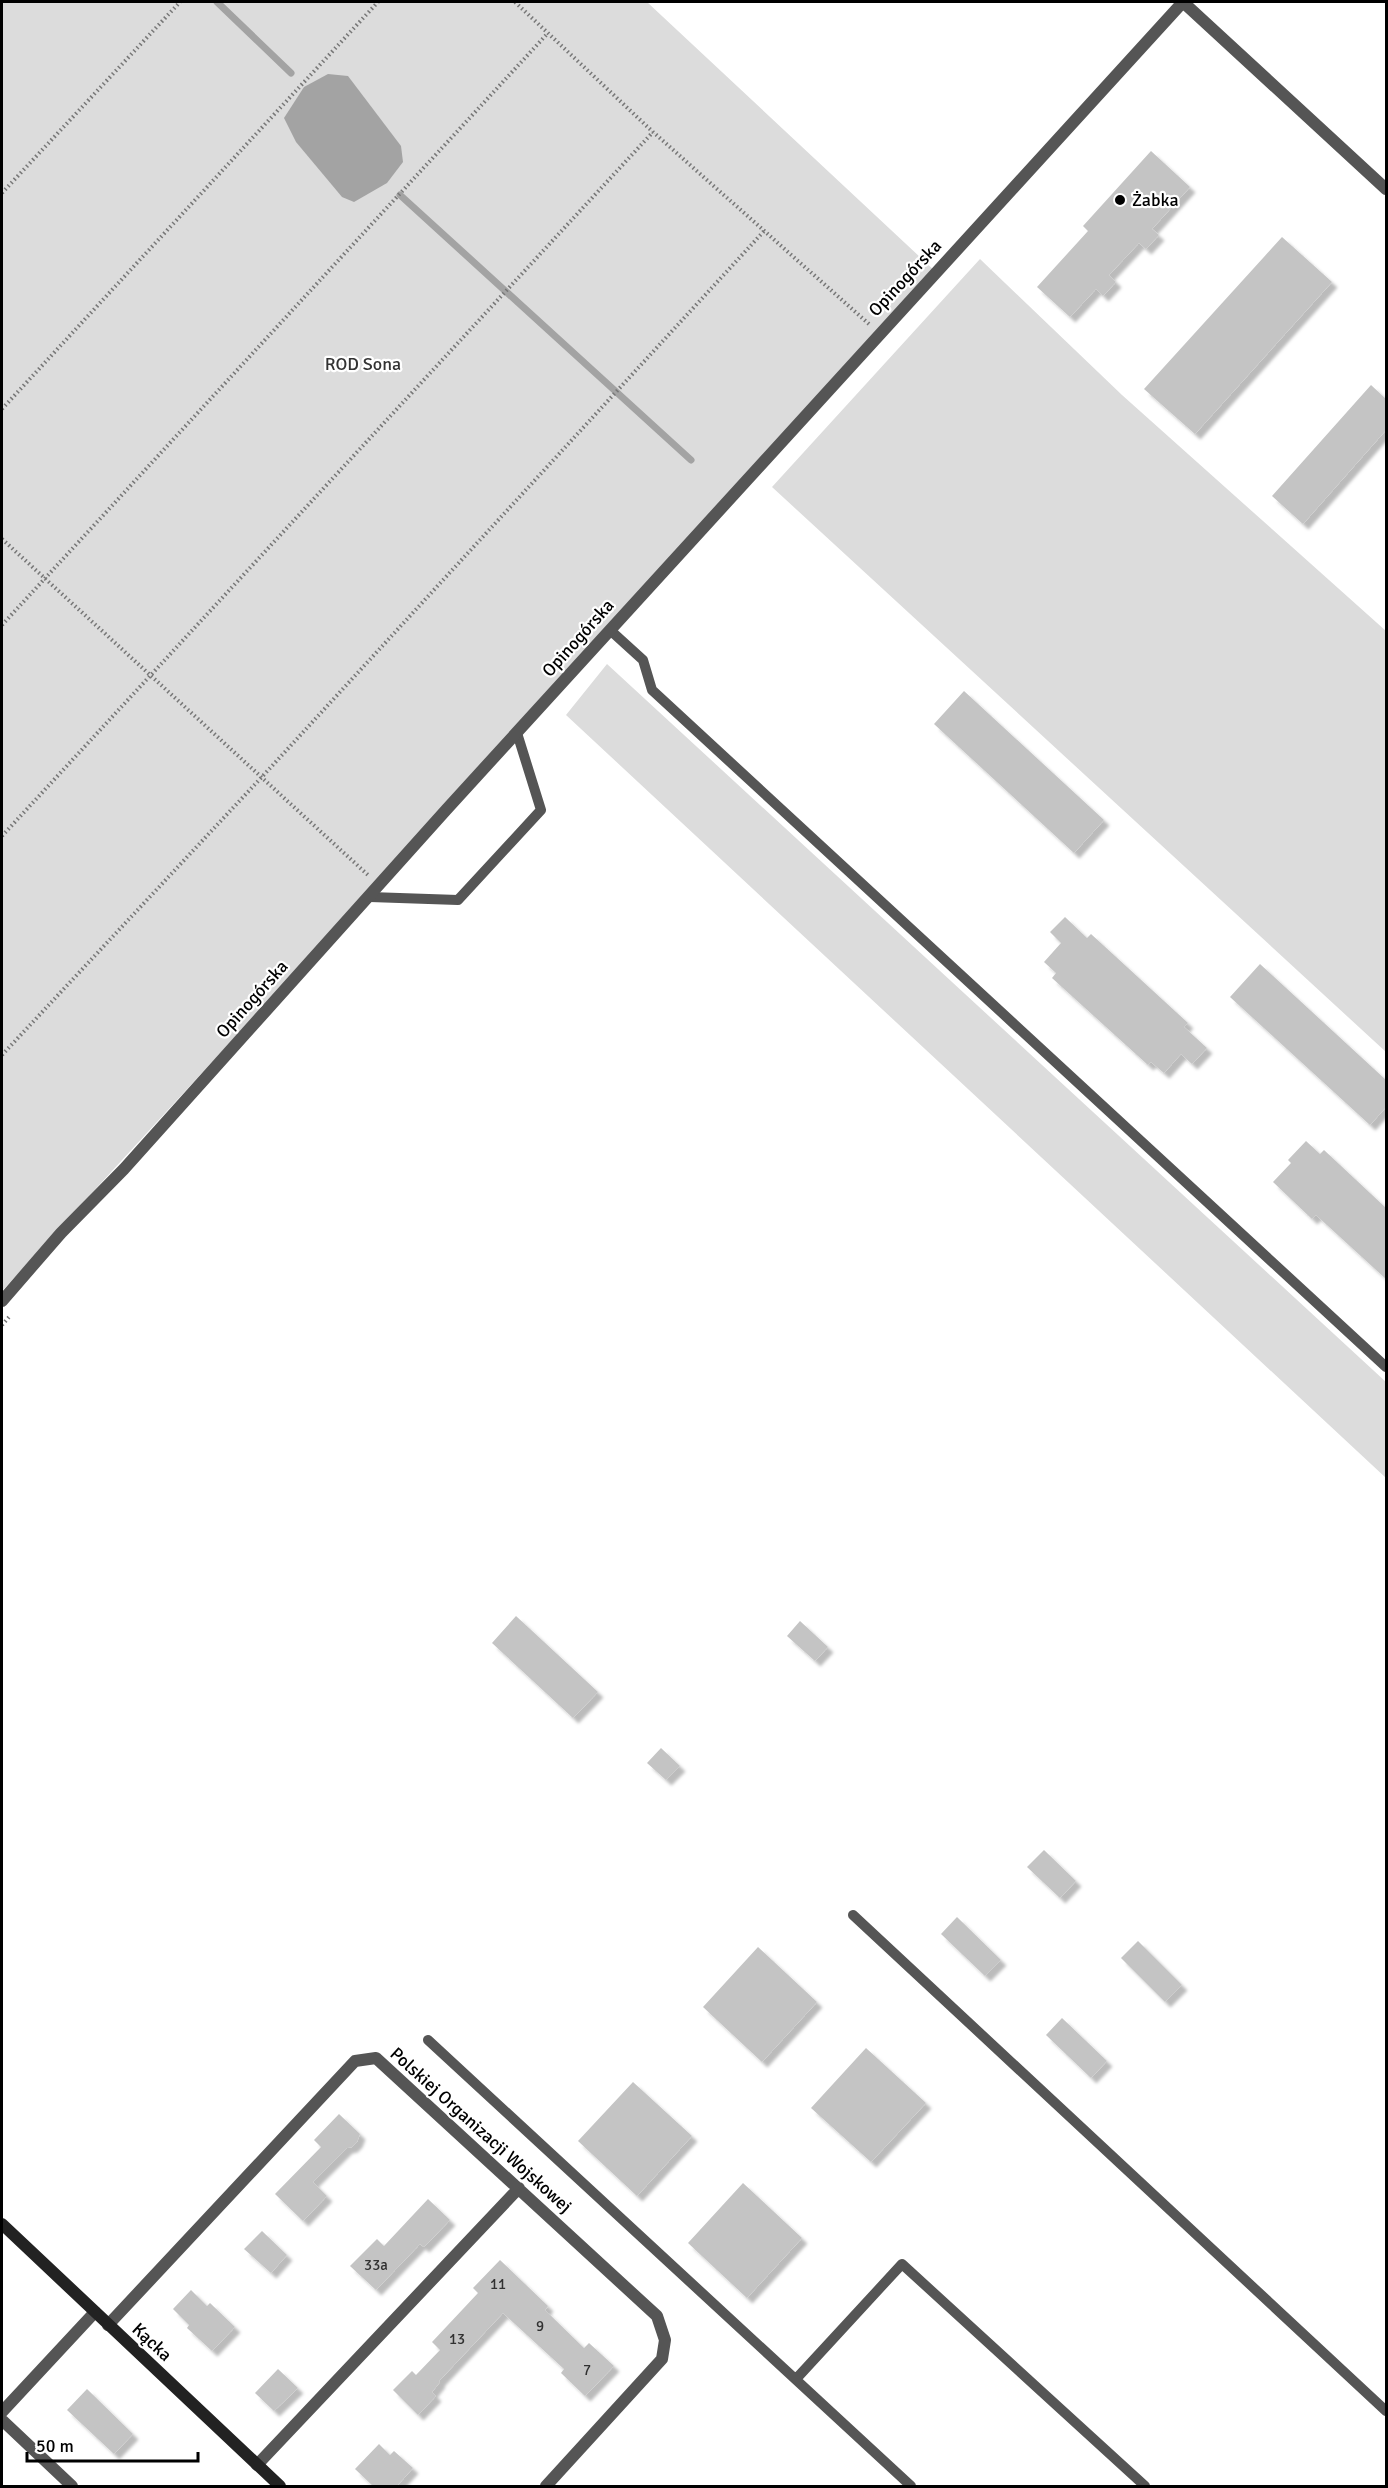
<svg xmlns="http://www.w3.org/2000/svg" width="1388" height="2488" font-family="Signika,sans-serif">
  <style>
    .green { fill: #dcdcdc }
    .water { fill: #a3a3a3 }
    .lines { fill: none; stroke-linecap: round; stroke-linejoin: round }
    .stream { stroke: #a3a3a3; stroke-width: 7 }
    .building { fill: #c4c4c4; filter: url(#shadow) }
    .path { stroke: #777; stroke-width: 4; stroke-dasharray: 1.5 3; stroke-linecap: butt }
    .lane { stroke: #555; stroke-width: 10 }
    .street { stroke: #555; stroke-width: 12 }
    .secondary { stroke: #222; stroke-width: 12 }
    .poi-dot { fill: #000; stroke: #fff; stroke-width: 2 }
    .labels { text-anchor: middle; dominant-baseline: central; stroke-width: 4.5; stroke-linejoin: round; paint-order: stroke }
    .number-label { font-size: 15px; fill: #313131 }
    .poi-label { font-size: 18px; fill: #000; stroke: #fff; text-anchor: start }
    .street-label { font-size: 18px; fill: #000; stroke: #fff }
    .park-label { font-size: 18px; fill: #333; stroke: #fff }
  </style>
  <defs>
    <filter id="shadow"><feDropShadow dx="5.5" dy="5.5" stdDeviation="1.5" flood-color="#0004"/></filter>
  </defs>
  <rect width="100%" height="100%" fill="#fff"/>
  <path class="green" d="M2 2H647L936 272 2 1291Z
    M980 259 1122 395 1386 631V1052L772 487Z
    M607 664 1386 1382V1478L566 715Z"/>
  <path class="water" d="M328 74 348 76 401 146 403 162 387 183 354 202 342 197 296 142 284 118 304 87Z"/>
  <g class="lines">
    <path class="stream" d="M217 2 291 73
      M400 195 691 460"/>
  </g>
  <path class="building" d="M1151 151 1190 187 1152 229 1159 235 1146 249 1139 243 1109 275 1116 282 1103 296 1096 289 1070 317 1037 287 1088 231 1083 226Z
    M1282 237 1332 282 1195 434 1144 389Z
    M1371 385 1386 399V430L1303 524 1272 496Z
    M964 691 1104 820 1074 853 934 724Z
    M1065 917 1087 938 1091 934 1188 1023 1184 1027 1207 1048 1192 1064 1181 1054 1164 1073 1151 1062 1148 1065 1052 978 1056 973 1044 962 1061 943 1050 932Z
    M1260 964 1386 1080V1107L1370 1125 1230 997Z
    M1306 1141 1320 1154 1324 1150 1386 1208V1279L1316 1215 1312 1219 1273 1182 1291 1163 1288 1160Z
    M516 1616 598 1692 573 1718 492 1643Z
    M800 1621 828 1647 815 1661 787 1636Z
    M661 1748 680 1766 666 1780 647 1763Z
    M1044 1850 1076 1881 1060 1898 1027 1867Z
    M957 1917 1001 1960 985 1976 941 1934Z
    M1138 1941 1182 1985 1165 2002 1121 1958Z
    M758 1947 817 2002 762 2062 703 2007Z
    M1062 2018 1107 2061 1091 2078 1046 2035Z
    M866 2048 926 2103 871 2162 811 2108Z
    M633 2082 692 2136 637 2196 578 2141Z
    M339 2114 360 2134 357 2142 352 2147 347 2148 313 2182 327 2196 303 2221 275 2194 321 2147 314 2140Z
    M743 2183 802 2238 747 2298 688 2243Z
    M428 2199 450 2220 424 2247 420 2244 376 2290 350 2266 377 2239 384 2246Z
    M262 2231 287 2255 271 2273 244 2249Z
    M500 2260 548 2306 545 2310 584 2348 589 2343 614 2366 585 2396 561 2373 564 2369 503 2313 439 2381 440 2382 432 2392 436 2396 418 2415 393 2390 412 2371 416 2375 440 2350 432 2342 478 2293 473 2288Z
    M191 2290 207 2306 210 2303 235 2327 212 2351 187 2328 189 2325 173 2309Z
    M278 2369 298 2388 274 2411 255 2393Z
    M87 2389 133 2434 114 2454 67 2410Z
    M379 2444 390 2455 394 2451 413 2468 396 2487H374L355 2469Z"/>
  <g class="lines">
    <path class="path" d="M515 2 653 132 869 324
      M2 193 180 2
      M2 409 378 2
      M2 539 368 875
      M2 625 548 33
      M2 836 653 132
      M2 1055 260 779 765 230
      M2 1325 9 1317"/>
    <path class="lane" d="M610 630 643 660 652 690 1386 1367
      M370 897 458 900 541 810 517 733
      M853 1915 1386 2411
      M428 2040 911 2486
      M796 2379 902 2264 1145 2486"/>
    <path class="street" d="M1183 2 1386 189
      M2 1301 61 1233 124 1169 446 810 1183 2
      M108 2325 355 2061 376 2058 657 2316 665 2340 662 2359 546 2486
      M2 2412 95 2312
      M2 2420 72 2486
      M257 2465 519 2188"/>
    <path class="secondary" d="M2 2224 280 2486"/>
  </g>
  <circle class="poi-dot" cx="1120" cy="200" r="6"/>
  <g class="labels">
    <g class="number-label">
      <text x="376" y="2265">33a</text>
      <text x="498" y="2284">11</text>
      <text x="540" y="2326">9</text>
      <text x="457" y="2339">13</text>
      <text x="587" y="2370">7</text>
    </g>
    <g class="poi-label">
      <text x="1132" y="200">Żabka</text>
    </g>
    <g class="street-label">
      <text transform="translate(905 278) rotate(-47)">Opinogórska</text>
      <text transform="translate(578 638) rotate(-48)">Opinogórska</text>
      <text transform="translate(252 999) rotate(-48)">Opinogórska</text>
      <text transform="translate(481 2130) rotate(42)">Polskiej Organizacji Wojskowej</text>
      <text transform="translate(152 2342) rotate(43)">Kącka</text>
    </g>
    <g class="park-label">
      <text x="363" y="364">ROD Sona</text>
    </g>
  </g>
  <rect width="1388" height="2488" fill="none" stroke="#000000" stroke-width="6"/>
  <path d="M27 2452v9h171v-9" fill="none" stroke="#000000" stroke-width="3"/>
  <text x="36" y="2452" font-size="18" fill="#000000" stroke="#ffffff" stroke-width="4.5" paint-order="stroke">50 m</text>
</svg>
